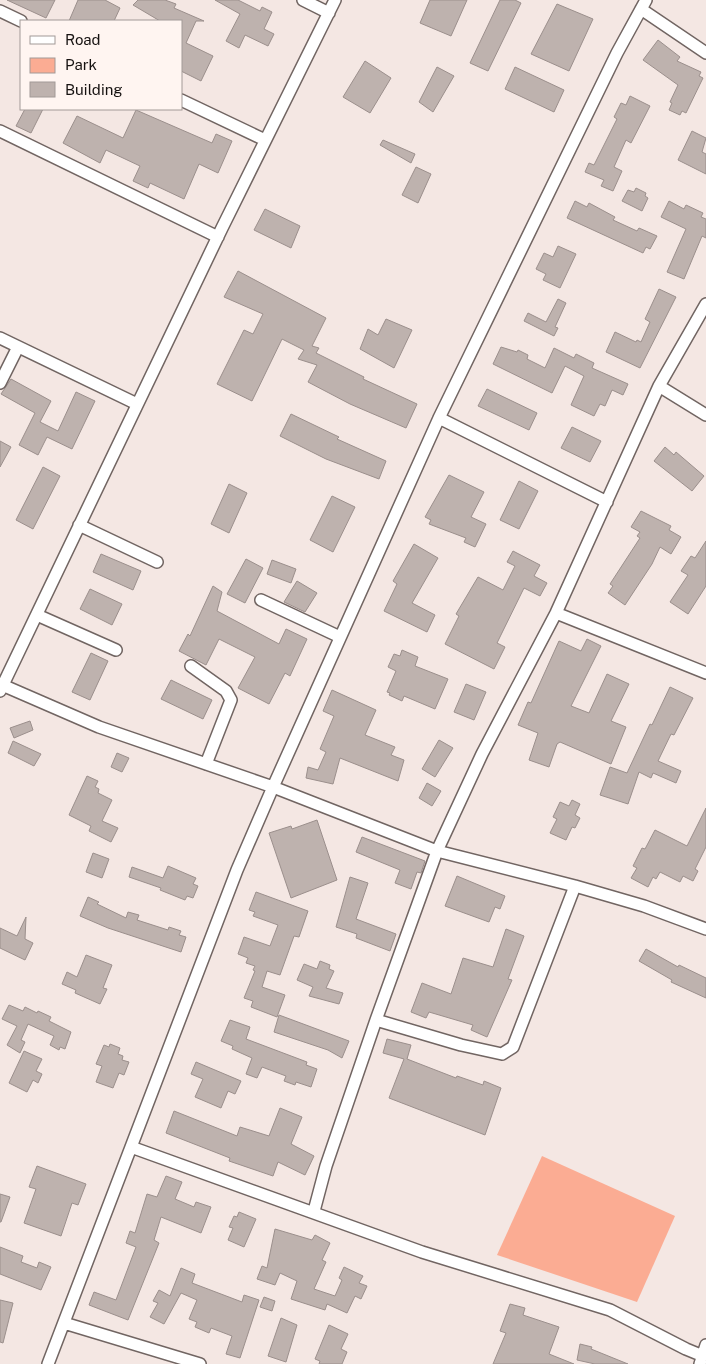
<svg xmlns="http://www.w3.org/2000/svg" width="706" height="1364" font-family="'Public Sans',sans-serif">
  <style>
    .green { fill: #fbac93 }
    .building { fill: #beb2ae; stroke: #9b8f8c }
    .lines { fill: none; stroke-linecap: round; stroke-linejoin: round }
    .minor-casing { stroke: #716562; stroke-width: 14 }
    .minor { stroke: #fff; stroke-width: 11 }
  </style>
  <rect width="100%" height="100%" fill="#f4e7e3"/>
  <path class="green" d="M542 1156 675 1216 637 1302 497 1255Z"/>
  <path class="building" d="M7 0H55L46 18Z
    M78 0H105L120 8 114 21H69Z
    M138 0H165L176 4 174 8 204 21H196L186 43 213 56 201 81 181 71V21H160L133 5Z
    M215 0H238L260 11 262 7 272 12 264 29 274 34 268 46 245 35 239 48 226 41 240 14Z
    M430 0H467L451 36 420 23Z
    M500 0H515L521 3 488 71 470 63Z
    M557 4 593 19 569 71 531 54Z
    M658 40 680 57 677 61 701 72 699 76 703 78 686 113 682 111 680 115 669 110 672 103 670 102 678 85 643 60Z
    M365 61 391 78 370 113 343 97Z
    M437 67 454 76 433 112 419 102Z
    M515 67 564 90 554 112 505 89Z
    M630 96 650 106 631 143 626 140 614 167 622 171 613 191 601 186 604 180 585 172 589 163 594 165 617 119 614 117 621 103 626 105Z
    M25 109H43L31 133 16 126Z
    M136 110 212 143 216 134 232 141 218 173 199 164 184 199 150 183 148 188 133 181 140 166 106 150 100 163 63 143 77 116 123 138Z
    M692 131 706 138 702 152 706 154V174L678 160Z
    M383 140 415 154 411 163 380 145Z
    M416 167 431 174 418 203 402 195Z
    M636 188 646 193 645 196 648 198 642 211 622 201 628 190 634 192Z
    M575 201 587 207 589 203 615 217 613 220 637 231 639 228 657 236 650 249 646 247 643 253 567 218Z
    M669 201 684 209 686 205 703 213 701 217 706 219V238L702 236 684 279 667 272 686 229 661 217Z
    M265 209 300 226 291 248 254 230Z
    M558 246 576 254 560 288 543 280 546 274 536 269 544 253 553 257Z
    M238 271 326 318 312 346 319 348 316 353 364 377 363 379 417 404 406 428 350 404 308 382 317 365 298 359 304 350 282 339 252 401 217 384 244 330 253 334 263 314 224 297Z
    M659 289 676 297 640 368 606 352 615 332 636 342 637 340 641 342 650 322 645 319Z
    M558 299 566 303 555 327 558 328 554 336 524 321 528 313 546 322Z
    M386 319 412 330 394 368 360 349 368 329 378 335Z
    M501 347 517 352 518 350 528 355 527 359 545 368 554 348 574 358 576 354 594 363 592 368 628 384 623 395 612 390 605 406 600 404 594 416 571 405 584 376 565 366 552 393 493 364Z
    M11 379 51 401 40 422 58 431 76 392 95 401 72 449 47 437 38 455 19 445 35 413 1 394Z
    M487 389 537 413 529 430 478 406Z
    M291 414 339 437 337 439 386 461 379 479 326 459 280 436Z
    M572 427 601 441 590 462 561 448Z
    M0 441 11 447 0 467Z
    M665 447 674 455 676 452 704 476 692 491 654 461Z
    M43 467 60 476 33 529 16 520Z
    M449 475 484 492 471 517 486 524 475 547 464 542 466 538 429 524 431 520 425 517Z
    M519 481 538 491 519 529 500 520Z
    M229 484 247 493 229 533 211 524Z
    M332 496 355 507 333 552 310 540Z
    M641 511 671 526 669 530 681 537 671 554 660 547 652 564 625 605 608 593 613 586 610 584 640 538 637 536 640 532 631 527Z
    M706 541V586L688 614 670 602 688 575 681 571 691 556 695 558Z
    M414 544 438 558 412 603 435 615 427 632 384 611 397 584 393 581Z
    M513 551 540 565 534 576 547 583 540 596 524 588 497 643 505 647 494 669 445 644 459 616 456 614 478 577 503 590 515 566 507 562Z
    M101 554 141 571 133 590 93 572Z
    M246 559 263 568 245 603 227 594Z
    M272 560 296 569 291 583 267 574Z
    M297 581 317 593 305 612 284 602Z
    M213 586 222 592 217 611 279 644 286 629 307 639 290 676 285 673 269 704 238 688 255 657 219 639 206 665 179 651 188 634 190 636Z
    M90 589 122 604 112 625 80 609Z
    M587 639 601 646 571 706 589 713 607 674 629 684 611 721 626 727 611 764 560 742 557 744 549 767 529 760 538 733 518 725 528 702 531 703 559 641 581 651Z
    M402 650 418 657 415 666 448 679 435 709 404 696 402 701 389 695 390 693 387 692 396 671 388 667 394 654 400 656Z
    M91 653 108 661 90 700 72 692Z
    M171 680 212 700 203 719 161 699Z
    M466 684 486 692 474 720 454 712Z
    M670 687 693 698 674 735 671 734 658 761 681 771 676 783 653 773 651 778 639 772 628 804 600 795 610 767 627 773 650 724 652 725Z
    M332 690 376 710 365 735 395 747 391 755 404 760 398 781 340 758 333 784 306 778 308 767 318 770 326 752 320 749 334 716 323 711Z
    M30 721 33 730 14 738 10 728Z
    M439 740 453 748 435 777 422 769Z
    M13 741 41 754 34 766 8 753Z
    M117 753 129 758 122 772 111 767Z
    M87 776 98 781 95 787 99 789 98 793 112 800 102 821 118 828 111 842 89 831 91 826 69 815Z
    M427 783 441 791 432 806 419 798Z
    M572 800 580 804 575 815 580 818 575 828 572 827 566 840 550 833 557 819 553 817 560 802 569 806Z
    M706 808V847L695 869 698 871 693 881 683 876 680 882 660 872 656 879 653 877 648 887 631 878 637 868 633 866 642 848 645 849 655 830 687 846Z
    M317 820 337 880 291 898 269 833 291 826 292 829Z
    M362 837 425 861 421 873 417 872 411 889 395 883 400 870 356 852Z
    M93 853 109 859 102 878 86 872Z
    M168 866 196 878 193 884 198 886 193 898 187 896 185 900 160 890 161 888 129 877 132 867 163 878Z
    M457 876 505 896 500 909 495 907 489 922 445 906Z
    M350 877 368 883 356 919 396 934 390 951 356 938 357 934 336 927Z
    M256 892 308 911 299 937 294 936 280 975 267 971 262 987 285 995 277 1017 251 1007 253 1001 244 998 255 971 253 970 255 966 246 963 248 958 238 954 244 937 270 946 278 925 253 916 255 912 249 910Z
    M88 897 99 902 97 904 126 918 128 912 139 915 137 920 168 930 169 927 181 931 179 935 186 937 181 952 108 928 80 916Z
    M26 917 25 939 33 943 25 960 0 948V928L17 936Z
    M506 929 524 936 508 979 512 980 487 1037 471 1030 473 1025 429 1012 426 1018 411 1012 422 983 451 994 463 958 493 967Z
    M646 949 678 967 679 965 706 978V998L671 982 672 980 639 961Z
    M86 955 112 965 103 988 107 989 100 1004 75 993 76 990 62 984 67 972 77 977Z
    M320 961 330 965 329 969 334 971 326 988 343 993 339 1004 309 996 313 987 297 980 304 964 317 969Z
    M9 1005 23 1011 25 1007 37 1013 38 1011 51 1017 49 1021 71 1032 65 1049 60 1047 59 1050 50 1045 54 1036 28 1024 21 1040 25 1042 20 1053 7 1045 17 1026 2 1019Z
    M279 1015 349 1041 342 1058 328 1050 274 1032Z
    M230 1020 250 1027 246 1039 307 1062 306 1065 317 1069 311 1087 296 1082 295 1085 284 1081 286 1076 262 1067 257 1078 246 1074 252 1058 232 1049 233 1046 221 1041Z
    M387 1039 411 1045 407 1059 456 1078 457 1076 483 1085 484 1081 501 1088 485 1135 389 1098 404 1059 383 1053Z
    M110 1044 120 1048 118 1054 123 1056 122 1060 129 1062 124 1075 119 1073 113 1088 96 1082 102 1066 96 1064 104 1045 109 1047Z
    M24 1051 42 1059 36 1071 42 1074 38 1083 33 1080 27 1092 9 1083Z
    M196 1062 241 1081 235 1094 228 1091 221 1108 195 1097 203 1079 191 1074Z
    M280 1108 302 1117 291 1144 314 1156 305 1175 278 1162 273 1176 229 1161 230 1158 166 1133 174 1111 237 1136 240 1127 269 1136Z
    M37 1166 86 1184 78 1205 72 1203 61 1236 24 1223 36 1189 29 1187Z
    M166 1176 182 1182 175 1199 194 1207 196 1202 211 1207 201 1233 161 1217 154 1240 159 1243 128 1320 89 1305 94 1292 116 1300 136 1247 126 1243 130 1231 135 1233 147 1194 157 1197Z
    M0 1194 10 1197 1 1222H0Z
    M239 1212 256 1219 244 1247 228 1240 233 1228 229 1227 234 1216 237 1217Z
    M275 1229 312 1240 315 1235 330 1243 322 1260 326 1262 314 1289 335 1296 342 1280 339 1278 344 1267 363 1276 359 1283 367 1286 361 1299 355 1296 347 1313 327 1304 325 1310 291 1299 297 1281 280 1273 275 1285 257 1279 262 1266 267 1268Z
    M0 1247 23 1256 21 1262 37 1268 39 1262 51 1267 41 1290 0 1274Z
    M181 1268 195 1274 192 1283 242 1302 244 1295 259 1300 240 1358 226 1354 232 1336 211 1328 209 1333 195 1327 197 1322 189 1319 197 1300 181 1293 164 1324 150 1317 158 1303 153 1301 159 1290 170 1296Z
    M264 1297 275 1301 272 1311 260 1307Z
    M0 1300 13 1303 3 1343 0 1342Z
    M510 1304 525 1308 523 1315 559 1327 549 1354 574 1364H493L506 1333 500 1331Z
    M281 1318 297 1325 286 1362 268 1356Z
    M329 1325 348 1334 341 1349 347 1352 342 1364H319L320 1361 315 1359Z
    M580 1344 592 1347 591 1349 628 1364H595L577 1360Z"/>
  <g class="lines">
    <g class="minor-casing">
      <path id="minor" d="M303 0 329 13
        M641 9 706 53
        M0 11 21 21
        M181 100 265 140
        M0 131 218 237
        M0 338 137 404
        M0 383 18 347
        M659 386 706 415
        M439 418 607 502
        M79 525 157 562
        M261 600 340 637
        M556 613 706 673
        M37 615 116 650
        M191 666 226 691 231 700 206 764
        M0 684 99 727 273 787 437 851 575 886 644 906 706 929
        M0 691 222 228 335 0
        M376 1020 461 1045 502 1054 513 1047 575 886
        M131 1147 422 1252 610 1310 686 1349 703 1356
        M314 1211 326 1166 376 1020 437 851 482 754 556 613 659 386 706 304
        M64 1323 200 1364
        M48 1364 237 870 273 787 439 418 617 53 646 0
        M700 1364 706 1345"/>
    </g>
    <use href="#minor" class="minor"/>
  </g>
  <rect x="20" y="20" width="162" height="90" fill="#fff5f1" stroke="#a29a97"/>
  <rect x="30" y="36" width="25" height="8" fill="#ffffff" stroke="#a29a97"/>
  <text x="65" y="45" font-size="15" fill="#161211">Road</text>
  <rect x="30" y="58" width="25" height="15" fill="#fbac93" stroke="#a29a97"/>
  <text x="65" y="70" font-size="15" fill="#161211">Park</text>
  <rect x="30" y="82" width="25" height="15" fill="#beb2ae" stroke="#a29a97"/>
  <text x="65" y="95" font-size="15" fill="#161211">Building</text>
</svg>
